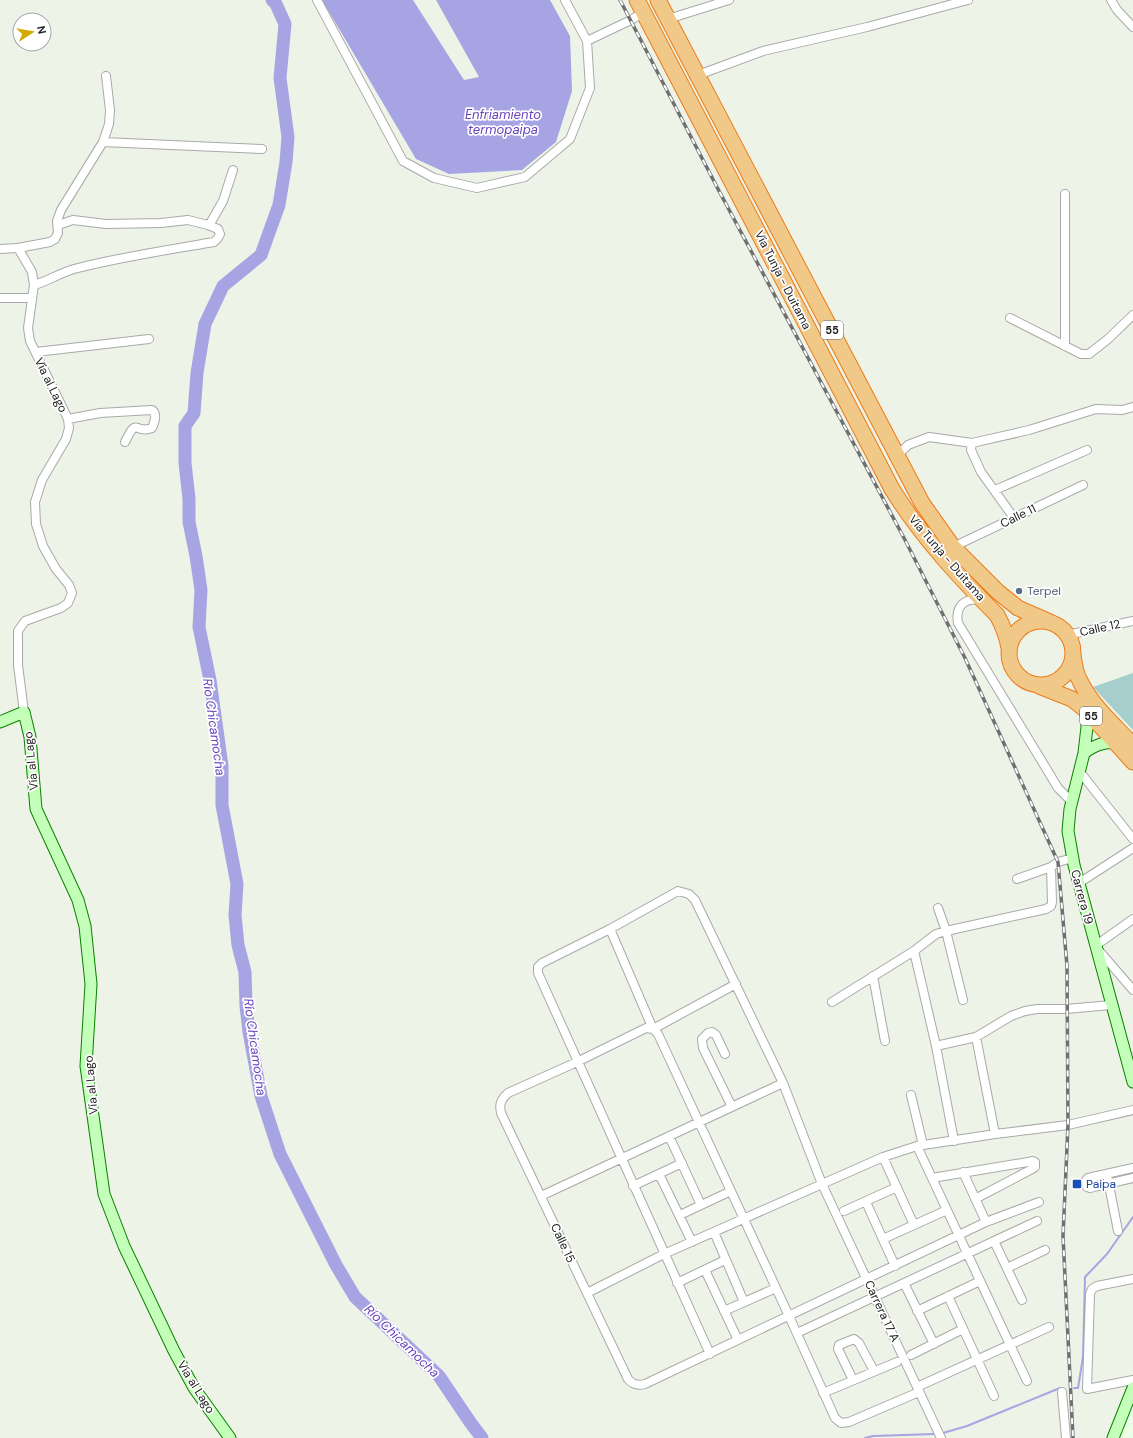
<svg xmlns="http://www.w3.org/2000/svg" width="1133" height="1438" font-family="'DM Sans',sans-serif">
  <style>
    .education { fill: #eaffe4 }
    .cemetery { fill: #a6cecc }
    .water { fill: #a7a4e4 }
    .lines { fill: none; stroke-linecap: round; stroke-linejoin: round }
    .stream { stroke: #a7a4e4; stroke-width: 2 }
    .river { stroke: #a7a4e4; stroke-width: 13 }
    .street-casing { stroke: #a9a9a9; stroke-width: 10 }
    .secondary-casing { stroke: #0b8100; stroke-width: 13 }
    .highway-casing { stroke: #ed7b18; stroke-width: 17 }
    .street { stroke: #fff; stroke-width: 8 }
    .secondary { stroke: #c3ffb9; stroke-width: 11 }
    .highway { stroke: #f0c989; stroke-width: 15 }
    .rail-casing { stroke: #707070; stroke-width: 3.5 }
    .rail { stroke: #fff; stroke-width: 2; stroke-dasharray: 6; stroke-linecap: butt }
    .service-dot { fill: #5c6f8a; stroke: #fff; stroke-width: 1.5 }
    .transit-dot { fill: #1a4fb4; stroke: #fff; stroke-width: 1.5 }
    .labels { text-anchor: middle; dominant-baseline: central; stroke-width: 3.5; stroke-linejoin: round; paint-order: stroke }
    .shield { fill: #fff; stroke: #646464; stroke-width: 1 }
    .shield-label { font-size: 11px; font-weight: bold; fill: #222 }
    .street-label { font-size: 12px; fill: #222; stroke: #fff }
    .service-label { font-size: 12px; fill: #4e5e75; stroke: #fff; text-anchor: start }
    .transit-label { font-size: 12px; fill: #164399; stroke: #fff; text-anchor: start }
    .water-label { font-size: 13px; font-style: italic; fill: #6843bd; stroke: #fff }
  </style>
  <rect width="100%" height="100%" fill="#eef3e8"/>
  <path class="education" d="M1133 1398V1438H1121L1126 1415Z"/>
  <path class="cemetery" d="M1133 673V730L1093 687Z"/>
  <path class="water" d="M322 0H413L464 80 479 77 436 0H550L570 36 572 91 556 142 522 170 449 174 416 159Z"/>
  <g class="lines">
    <path class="stream" d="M1074 1388H1078L1083 1357 1085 1277 1107 1254 1133 1217
      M943 1433 967 1426 1060 1388
      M865 1438 873 1436 935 1434"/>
    <path class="river" d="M272 0 276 4 285 24 280 78 288 137 286 162 279 205 261 255 223 286 205 324 197 373 194 413 185 426V463L189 499V522L196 556 201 590 199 627 210 680 222 766V805L237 884 235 915 238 945 245 972 246 1006 249 1032 261 1096 280 1154 336 1265 355 1297 439 1376 470 1422 482 1438"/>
    <g class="street-casing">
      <path id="street" d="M317 0 403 161 434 178 477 188 525 177 570 139 590 88 587 41 565 0
        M1111 0 1117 10 1133 27
        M668 19 729 0
        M587 41 631 20 644 12
        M698 75 763 51 867 27 968 0
        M103 142 262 149
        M1065 194V346
        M58 225 73 220 106 224 161 223 188 220 208 225 211 222 223 201 233 170
        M18 248 50 242 55 239 58 233 57 221 61 210 103 142 109 124 110 110 106 76
        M0 249 18 248 32 272 34 285 28 328 30 341 68 419 69 428 66 439 42 480 35 502 36 524 43 546 56 569 69 585 72 593 68 603 61 608 25 621 18 631V665L24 712
        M34 285C48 281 60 273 74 269 120 257 167 250 214 242L218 238 220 234 218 229 208 225
        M0 298H32
        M1010 318 1081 354H1089L1108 339 1133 315
        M36 352 149 339
        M68 419 100 413 152 410C158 414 154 423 152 428 134 435 138 415 125 442
        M972 443 971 450 981 472 1014 518
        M898 455 908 445 929 437 972 443 1029 430 1096 409 1122 410 1133 407
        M995 490 1087 450
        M953 547 1083 485
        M981 600C965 597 955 606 958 623L1058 788 1071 801
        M1067 635 1133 621
        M1080 772 1133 839
        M1017 879 1051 867 1058 862 1073 858
        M1079 883 1133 848
        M938 908 946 931 963 1000
        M1133 919 1095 946 1133 990
        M610 929 653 1029 658 1034 789 1316 835 1418 841 1423 849 1422 919 1392
        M914 951 936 1046 954 1141
        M873 976 885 1041
        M736 984 653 1029 646 1028 577 1062 508 1093C501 1099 499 1104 501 1113L628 1379C632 1384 637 1386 645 1384L986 1222 1039 1202
        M832 1002 914 951 936 934 946 931 1046 909 1051 906 1052 902 1051 867
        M976 1037 995 1134
        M936 1046 976 1037 1011 1016 1025 1011 1037 1009H1066L1111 1005
        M725 1054 716 1035 712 1032 708 1033 702 1039 703 1048 732 1107
        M911 1095 923 1145
        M669 1136 701 1205
        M917 1146 1027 1381
        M883 1157 914 1225
        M1133 1168 1088 1178 1086 1180 1087 1187 1090 1188 1133 1178
        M963 1172 986 1222
        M659 1174 692 1242
        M932 1178 1028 1162 1033 1161 1035 1162V1167L1032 1169 975 1199
        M1108 1180 1118 1231
        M633 1186 682 1163
        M541 1196 783 1083
        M866 1202 895 1266
        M844 1211 897 1187
        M680 1215 731 1191
        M714 1232 744 1302
        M883 1239 947 1210
        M994 1241 1022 1300
        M1007 1268 1045 1250
        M705 1270 738 1340
        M1133 1279 1097 1286 1092 1289 1090 1294 1087 1389 1133 1380
        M677 1283 725 1260
        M904 1283 934 1344
        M587 1293 664 1254 883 1157 917 1146 995 1134 1068 1125 1133 1110
        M948 1296 994 1396
        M724 1311 776 1288
        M917 1311 980 1281
        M797 1333 1037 1221
        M710 1354 538 973V967L542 963 610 929 678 891 689 894 695 900 783 1083 822 1184 941 1438
        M911 1355 963 1329
        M853 1380 838 1349 839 1345 854 1339 859 1343 874 1371
        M917 1387 1049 1327
        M1062 1392 1066 1438
        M823 1393 897 1362"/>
    </g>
    <g class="secondary-casing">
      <path id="secondary" d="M1086 710 1087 727 1084 753 1070 809 1068 831 1074 865 1133 1082
        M0 722 24 712 30 737 36 809 78 900 85 926 91 984 86 1066 104 1194 124 1246 174 1351 194 1388 230 1438
        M1084 753C1095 745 1101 743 1115 742
        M1113 1438 1133 1388"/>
    </g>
    <g class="highway-casing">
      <path id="highway" d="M637 0 892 489C921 536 958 576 997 615 1003 626 1007 636 1009 648
        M658 0 922 503 953 547 998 592 1018 608 1050 622
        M1009 653a32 32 0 1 1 64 0a32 32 0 1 1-64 0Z
        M1073 654C1074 663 1075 673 1080 681 1092 706 1115 726 1133 745
        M1039 686 1072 699 1086 710 1133 762"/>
    </g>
    <use href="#street" class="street"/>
    <use href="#secondary" class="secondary"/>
    <use href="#highway" class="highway"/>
    <g class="rail-casing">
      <path id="rail" d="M620 0 718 189 904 538 965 658 1058 862 1067 966 1068 1125 1063 1236 1073 1438"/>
    </g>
    <use href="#rail" class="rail"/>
  </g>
  <circle class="service-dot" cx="1019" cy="591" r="4"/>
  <rect class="transit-dot" x="1072" y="1179" width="10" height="10" rx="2"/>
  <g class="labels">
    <g class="shield">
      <rect x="821" y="321" width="22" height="18" rx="3"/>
      <rect x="1080" y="707" width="22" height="18" rx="3"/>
    </g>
    <g class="shield-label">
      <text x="832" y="330">55</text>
      <text x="1091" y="716">55</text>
    </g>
    <g class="street-label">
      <text transform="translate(783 280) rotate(63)">Vía Tunja - Duitama</text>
      <text transform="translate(51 385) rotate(64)">Vía al Lago</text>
      <text transform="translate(1018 516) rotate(-26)">Calle 11</text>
      <text transform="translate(947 558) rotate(49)">Vía Tunja - Duitama</text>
      <text transform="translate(1100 628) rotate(-12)">Calle 12</text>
      <text transform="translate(31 761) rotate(-96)">Vía al Lago</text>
      <text transform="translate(1082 897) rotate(75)">Carrera 19</text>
      <text transform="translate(91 1085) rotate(-95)">Vía al Lago</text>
      <text transform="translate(563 1243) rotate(65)">Calle 15</text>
      <text transform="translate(882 1311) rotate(65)">Carrera 17 A</text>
      <text transform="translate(196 1387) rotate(58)">Vía al Lago</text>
    </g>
    <g class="service-label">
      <text x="1027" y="591">Terpel</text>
    </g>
    <g class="transit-label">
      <text x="1086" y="1184">Paipa</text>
    </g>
    <g class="water-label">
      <text x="503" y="114">Enfriamiento<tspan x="503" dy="15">termopaipa</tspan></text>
      <text transform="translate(214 727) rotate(82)">Río Chicamocha</text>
      <text transform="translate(255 1047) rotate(82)">Río Chicamocha</text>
      <text transform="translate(402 1341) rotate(44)">Río Chicamocha</text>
    </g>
  </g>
  <g transform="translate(32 32) rotate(78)"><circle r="19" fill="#ffffff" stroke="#a7a7a7"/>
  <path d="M0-3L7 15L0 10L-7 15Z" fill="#d3ab00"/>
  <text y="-6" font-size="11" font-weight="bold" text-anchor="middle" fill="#222222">N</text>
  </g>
</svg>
